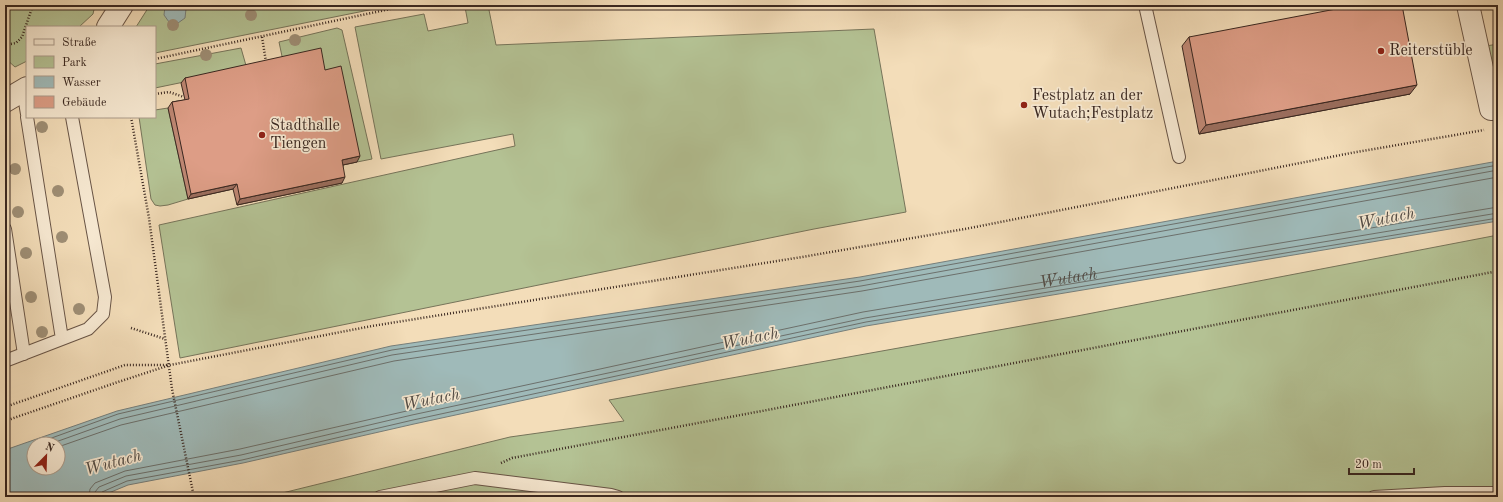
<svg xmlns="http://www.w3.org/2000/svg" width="1503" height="502" font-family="'Old Standard TT',serif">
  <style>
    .green { fill: #b4c294; stroke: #76745a }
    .water { fill: #9fbab9; stroke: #767f7c; fill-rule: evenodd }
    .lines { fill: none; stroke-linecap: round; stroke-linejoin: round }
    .shore { stroke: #6c706c; stroke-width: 1 }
    .service-casing { stroke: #685446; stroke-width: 14 }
    .minor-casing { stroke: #685446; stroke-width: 24 }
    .path { stroke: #392720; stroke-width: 2.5; stroke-dasharray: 1 2; stroke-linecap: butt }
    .service { stroke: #f7e9d2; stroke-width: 12 }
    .minor { stroke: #f7e9d2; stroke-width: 22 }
    .tree { fill: #9e8e75 }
    .wall { fill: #be8773; stroke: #392720 }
    .shaded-wall { fill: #9b6e5e; stroke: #392720 }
    .building { fill: #dd9d86; stroke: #392720 }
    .poi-dot { fill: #8f2418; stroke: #f7e9d2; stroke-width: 1.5 }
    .labels { text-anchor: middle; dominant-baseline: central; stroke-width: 3.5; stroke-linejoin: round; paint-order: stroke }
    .poi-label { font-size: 16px; fill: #392720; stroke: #f7e9d2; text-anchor: start }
    .water-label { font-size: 17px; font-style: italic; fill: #524c46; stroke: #f7e9d2 }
  </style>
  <rect width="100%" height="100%" fill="#f3ddb9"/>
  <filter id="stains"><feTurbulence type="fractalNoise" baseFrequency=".005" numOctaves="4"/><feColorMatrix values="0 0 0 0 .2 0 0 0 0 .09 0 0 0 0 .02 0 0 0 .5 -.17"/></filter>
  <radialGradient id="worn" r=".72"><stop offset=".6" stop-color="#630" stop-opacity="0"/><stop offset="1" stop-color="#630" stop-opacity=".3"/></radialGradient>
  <path class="green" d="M9 5H95L93 14 79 27H27V61L15 67 6 59 5 13 9 12Z
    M150 5H369L384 7 155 53V27H136Z
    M475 5H488L496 45 874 29 906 212 814 229 180 358 159 225 515 146 513 134 381 159 355 27 424 14 428 31 468 23 465 7Z
    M337 28 342 30 372 159 357 162 283 61 279 42Z
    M1498 44V103L1486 46Z
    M241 48 247 69 155 88V64Z
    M168 108 188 199 168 205 160 206 155 205 151 199 139 117H155V110Z
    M1498 235V497H266L510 437 624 421 609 400 1077 316Z"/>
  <path class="water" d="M166 5H183L186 9 185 18 178 23 169 22 164 15 165 6Z
    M1498 161V221L866 326 414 424 243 463 128 485 99 497H5V450L117 411 391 346 860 277ZM34 444H58V468H34Z"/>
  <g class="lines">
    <g class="shore">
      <path d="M35 444 118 414 392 350 860 281 1498 165"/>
      <path d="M50 444 120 419 392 355 861 286 1498 170"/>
      <path d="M58 447 121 425 394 361 862 291 1498 177"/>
      <path id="s1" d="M89 497 90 489 95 483 125 471 240 449 411 410 863 312 1498 207"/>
      <path d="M95 497V492L99 487 126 476 241 455 412 415 865 318 1498 213"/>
      <path d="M100 497 102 492 127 481 242 460 413 420 866 322 1498 218"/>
    </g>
    <g class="service-casing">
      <path id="service" d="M1145 5 1179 157
        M23 90 27 114
        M27 117 62 339
        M5 229 24 354
        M5 361 88 329 103 314 105 297 72 117
        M380 497 475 478 611 495 618 497
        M1374 497 1445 493H1498"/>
    </g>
    <g class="minor-casing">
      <path id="minor" d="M1468 5 1491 109
        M108 27 122 5
        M5 101 27 88"/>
    </g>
    <path class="path" d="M262 37 266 62
      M5 45 16 43 22 37 33 5
      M155 59 409 5
      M155 94 169 92 184 97
      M131 117 149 218 172 389 194 497
      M131 328 165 339
      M5 407 125 365H167
      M5 421 115 383 170 365 372 326 802 257 965 229 1351 153 1484 130
      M501 463 512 458 783 407 1498 271"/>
    <use href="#service" class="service"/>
    <use href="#minor" class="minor"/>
  </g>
  <g class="tree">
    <circle cx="251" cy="15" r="6"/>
    <circle cx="173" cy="25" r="6"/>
    <circle cx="295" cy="40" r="6"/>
    <circle cx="206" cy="55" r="6"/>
    <circle cx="42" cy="127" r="6"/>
    <circle cx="15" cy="169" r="6"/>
    <circle cx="58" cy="191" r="6"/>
    <circle cx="18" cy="212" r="6"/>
    <circle cx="62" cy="237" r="6"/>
    <circle cx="26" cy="253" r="6"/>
    <circle cx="31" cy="297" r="6"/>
    <circle cx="79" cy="309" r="6"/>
    <circle cx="42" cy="332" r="6"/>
  </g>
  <path class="wall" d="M1189 37 1410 94 1199 134 1182 46Z
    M325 70 357 162 343 165 342 183 237 205 233 189 188 199 168 108 172 102 185 100 181 83 185 78Z"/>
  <path class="shaded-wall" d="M5 5H11L7 11H5Z
    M1417 85 1410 94 1199 134 1206 125Z
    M360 156 357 162 338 166 342 160Z
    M345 177 342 183 237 205 240 199Z
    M237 184 233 189 188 199 191 194Z"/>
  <path class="building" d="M1357 5H1402L1417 85 1206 125 1189 37Z
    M321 48 325 70 341 66 360 156 342 160 345 177 240 199 237 184 191 194 172 102 189 99 185 78Z"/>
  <g class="poi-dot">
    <circle cx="1381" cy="51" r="4"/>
    <circle cx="1024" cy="105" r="4"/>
    <circle cx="262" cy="135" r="4"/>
  </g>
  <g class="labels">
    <g class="poi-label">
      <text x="1389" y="51">Reiterstüble</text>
      <text x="1032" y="96">Festplatz an der<tspan x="1032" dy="18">Wutach;Festplatz</tspan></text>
      <text x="270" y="126">Stadthalle<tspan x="270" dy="18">Tiengen</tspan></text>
    </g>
    <g class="water-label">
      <text transform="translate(1386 219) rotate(-11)">Wutach</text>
      <text stroke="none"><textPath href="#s1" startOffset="1011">Wutach</textPath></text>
      <text transform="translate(750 339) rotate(-11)">Wutach</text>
      <text transform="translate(431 400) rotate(-11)">Wutach</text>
      <text transform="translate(113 463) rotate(-15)">Wutach</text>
    </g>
  </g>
  <rect width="1503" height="502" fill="none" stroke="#f3ddb9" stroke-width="20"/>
  <rect x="6" y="6" width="1491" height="490" fill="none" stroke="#392720" stroke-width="2"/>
  <rect x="10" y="10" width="1483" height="482" fill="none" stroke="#392720"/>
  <rect x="26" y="26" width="130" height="92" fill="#f7e9d2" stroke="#ab9b8b"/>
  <rect x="34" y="39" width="20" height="6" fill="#f7e9d2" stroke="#ab9b8b"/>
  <text x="62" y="46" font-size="12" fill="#392720">Straße</text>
  <rect x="34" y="56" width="20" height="12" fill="#b4c294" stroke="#ab9b8b"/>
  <text x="62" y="66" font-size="12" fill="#392720">Park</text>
  <rect x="34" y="76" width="20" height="12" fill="#9fbab9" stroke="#ab9b8b"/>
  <text x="62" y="86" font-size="12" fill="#392720">Wasser</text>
  <rect x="34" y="96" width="20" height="12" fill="#dd9d86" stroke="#ab9b8b"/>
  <text x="62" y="106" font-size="12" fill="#392720">Gebäude</text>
  <g transform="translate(46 456) rotate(23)"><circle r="19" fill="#f7e9d2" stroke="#ab9b8b"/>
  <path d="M0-3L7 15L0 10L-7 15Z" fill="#8f2418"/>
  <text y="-6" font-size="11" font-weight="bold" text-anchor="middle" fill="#392720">N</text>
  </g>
  <path d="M1349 468v6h65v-6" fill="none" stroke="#392720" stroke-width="2"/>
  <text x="1355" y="468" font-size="12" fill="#392720" stroke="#f7e9d2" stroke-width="3" paint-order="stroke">20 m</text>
  <rect width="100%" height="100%" filter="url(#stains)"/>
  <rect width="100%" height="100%" fill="url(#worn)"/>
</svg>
